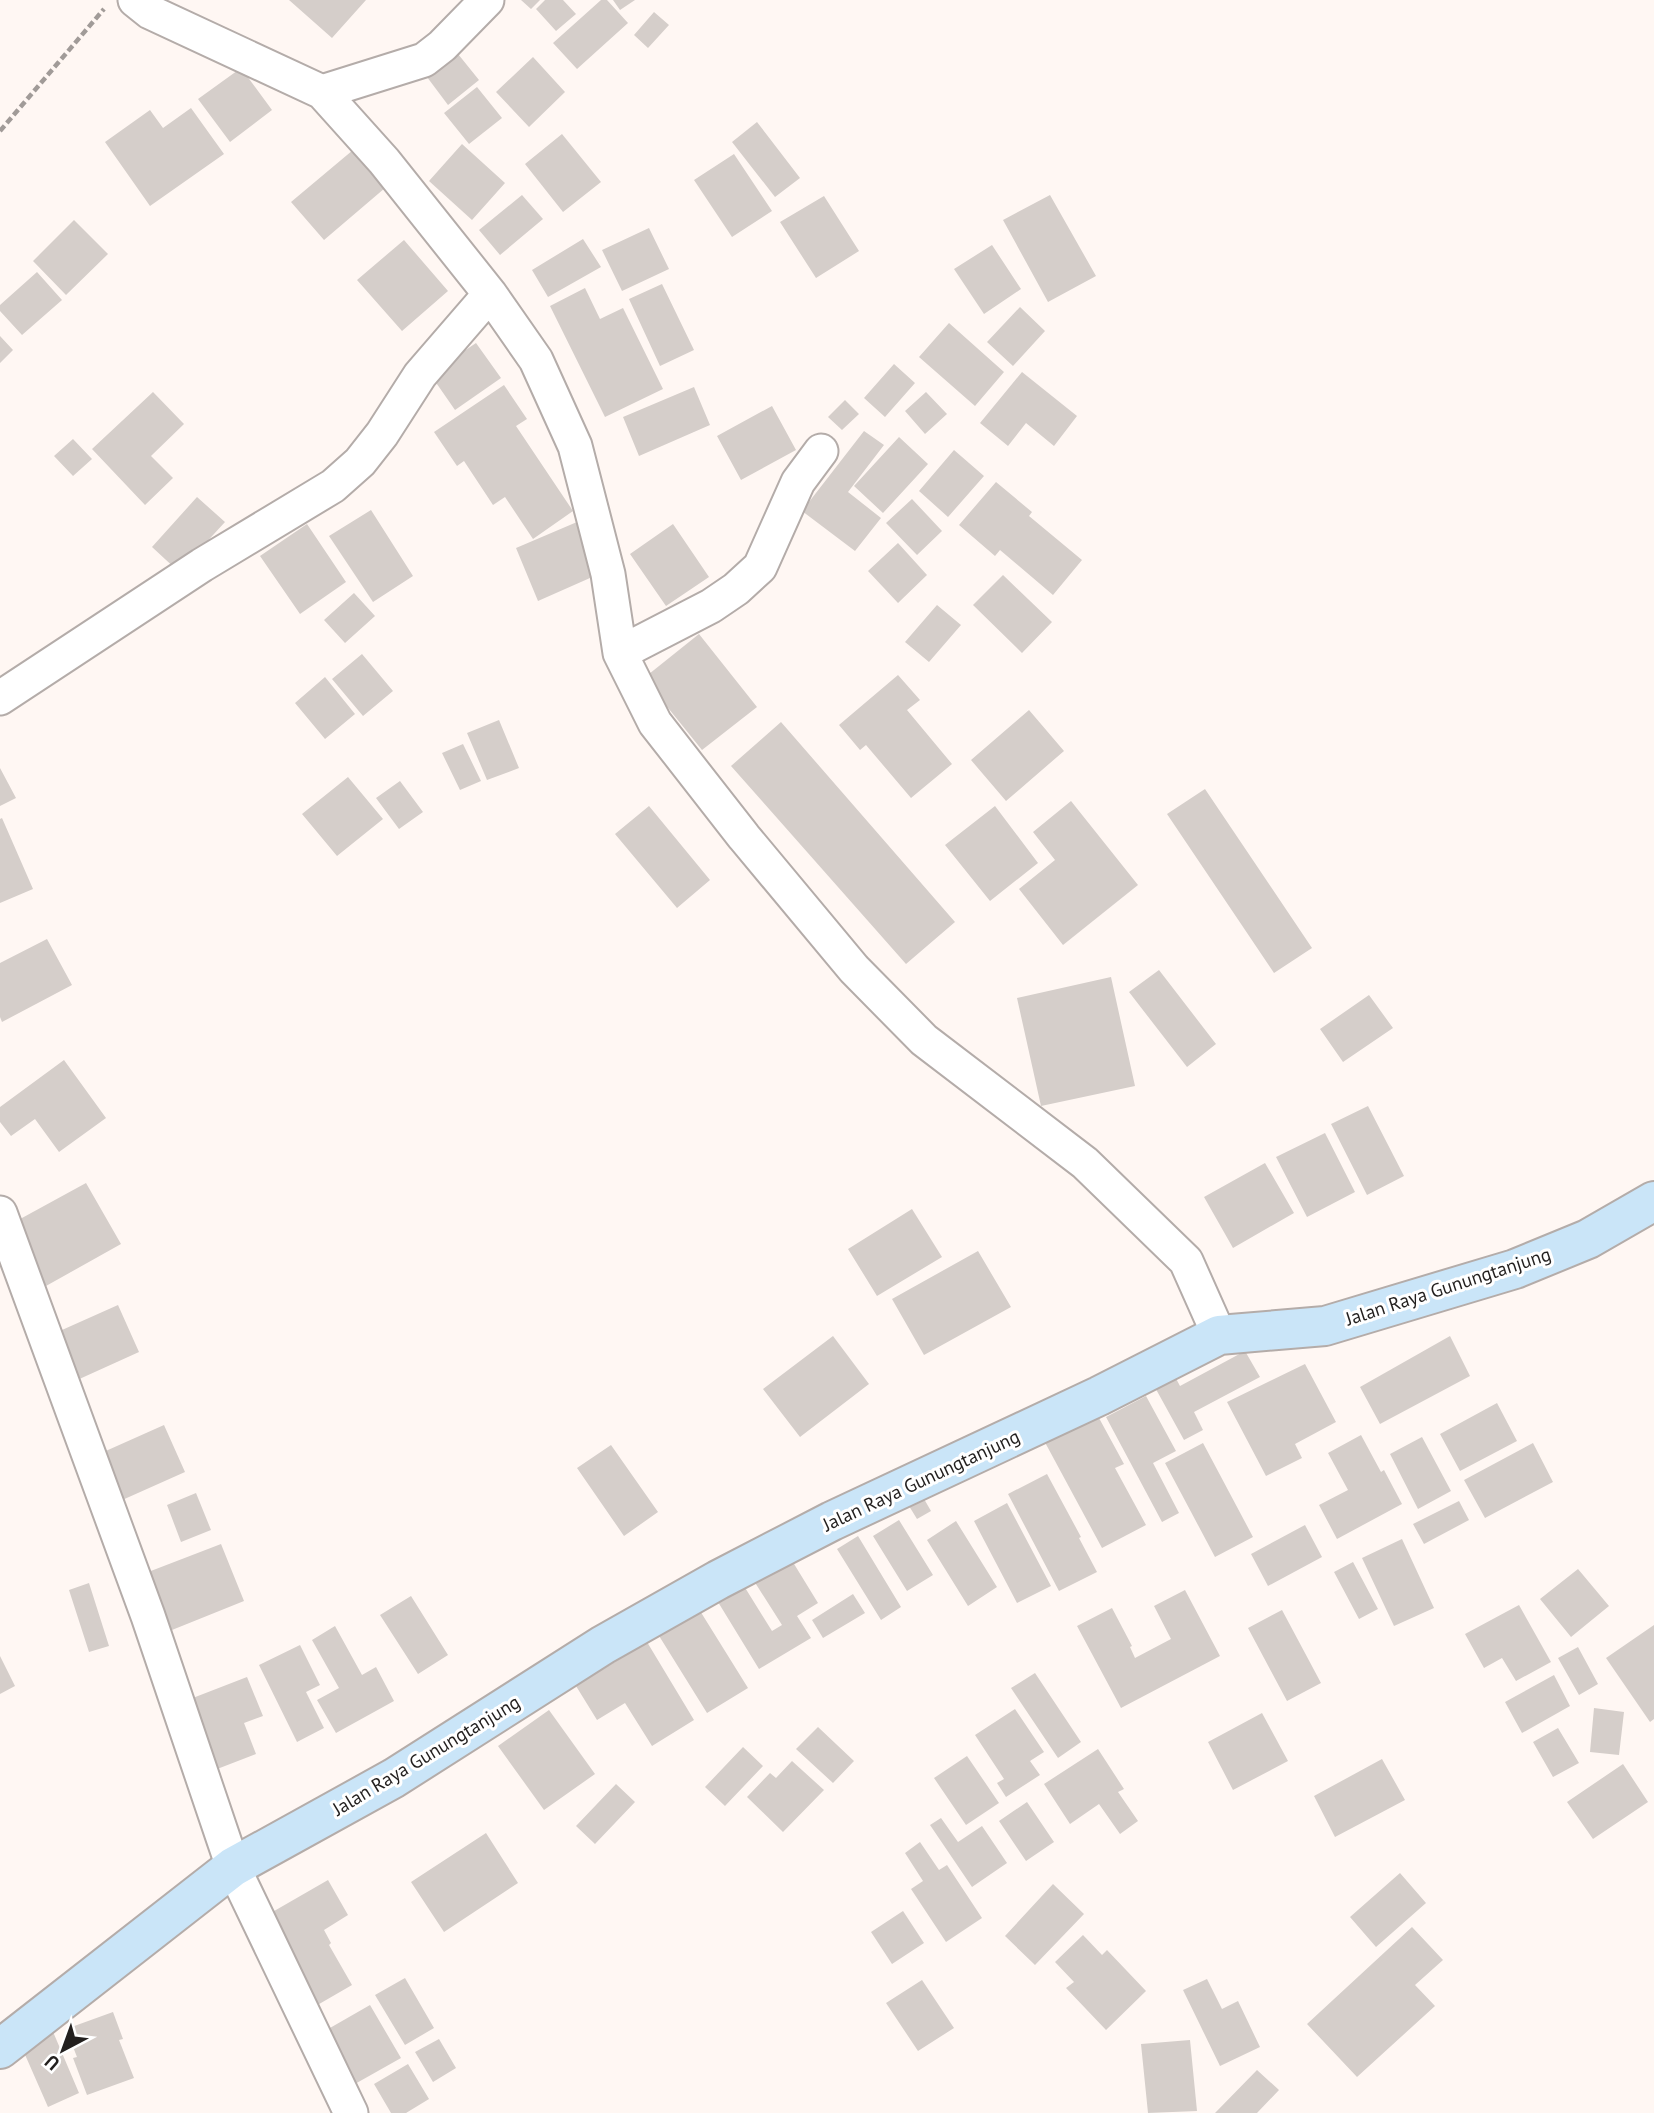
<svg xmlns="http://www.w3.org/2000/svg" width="1654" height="2113" font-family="'PT Sans',sans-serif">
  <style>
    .building { fill: #d5ceca }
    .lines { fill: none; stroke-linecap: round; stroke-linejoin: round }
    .minor-casing { stroke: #b4aca9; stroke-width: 37 }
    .secondary-casing { stroke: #b4aca9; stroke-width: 42 }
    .path { stroke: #a19b98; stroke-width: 4.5; stroke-dasharray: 7 3.5; stroke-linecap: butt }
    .minor { stroke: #fff; stroke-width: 33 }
    .secondary { stroke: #cae5f8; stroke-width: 38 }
    .labels { text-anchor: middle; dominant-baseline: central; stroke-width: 6; stroke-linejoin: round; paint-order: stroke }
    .street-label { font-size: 19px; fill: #221f1e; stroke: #fff }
  </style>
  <rect width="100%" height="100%" fill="#fff7f3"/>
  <path class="building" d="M289 0H366L332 38Z
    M521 0H540L531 9Z
    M545 0H563L576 14 556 31 536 9Z
    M601 0H607L628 23 577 69 553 43Z
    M613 0H635L620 10Z
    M654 12 669 25 648 48 634 35Z
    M454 49 479 80 448 105 424 73Z
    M533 57 565 92 529 127 496 92Z
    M241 68 272 110 230 142 198 99Z
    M477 87 502 118 469 144 444 113Z
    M191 108 224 154 150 206 105 142 150 110 163 128Z
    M757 122 800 178 775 197 732 142Z
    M562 134 601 182 563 212 525 164Z
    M462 144 505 183 472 220 429 181Z
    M353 150 385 188 324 240 291 202Z
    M734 154 772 211 732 237 694 180Z
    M522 195 543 219 500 255 479 230Z
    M1050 195 1096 276 1048 302 1003 220Z
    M824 196 859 251 816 278 780 222Z
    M74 220 108 254 66 295 33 261Z
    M649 228 669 269 622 291 602 250Z
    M583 239 601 267 548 297 532 270Z
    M404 240 448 291 402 331 357 280Z
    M992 245 1021 289 984 314 954 269Z
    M37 272 62 300 22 335 0 311V305Z
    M662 284 694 350 660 366 629 299Z
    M585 288 600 319 623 308 663 389 605 417 550 306Z
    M1020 307 1045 331 1013 366 987 342Z
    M949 323 1004 372 975 406 919 357Z
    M0 336 13 350 0 363Z
    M476 343 501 378 455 410 430 374Z
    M894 364 915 383 885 417 864 398Z
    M1022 372 1077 416 1054 446 1026 423 1008 446 980 423Z
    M504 385 527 419 516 426 573 511 533 539 505 497 493 505 464 461 457 466 434 432Z
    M694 387 710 425 639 456 623 417Z
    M153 392 184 424 151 456 173 478 145 505 92 449Z
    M926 392 947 414 925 434 905 411Z
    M845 400 859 414 842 430 828 417Z
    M772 406 796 450 741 480 717 436Z
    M864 431 884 445 848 492 881 518 855 551 802 511Z
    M899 437 928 464 883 513 854 486Z
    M73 439 92 459 73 476 54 456Z
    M954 450 984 476 948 517 919 491Z
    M996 482 1032 512 1029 516 1082 560 1053 595 1000 550 995 556 959 525Z
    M197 497 225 522 179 572 152 547Z
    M912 499 942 531 917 555 886 523Z
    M371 510 413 576 373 602 329 536Z
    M577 522 599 574 538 601 516 548Z
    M307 524 346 582 300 614 260 556Z
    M673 524 709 577 666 606 630 554Z
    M898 543 927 575 898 603 868 571Z
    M1003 575 1052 622 1022 653 973 605Z
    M354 593 375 616 345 643 324 620Z
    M937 605 961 625 929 662 905 642Z
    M699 634 757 707 702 750 644 678Z
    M362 654 393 691 363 716 332 679Z
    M898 675 920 700 907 710 952 764 911 798 866 745 860 750 839 725Z
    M325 677 355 714 325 739 295 703Z
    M1029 710 1064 751 1006 801 971 760Z
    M499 720 519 768 487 780 467 733Z
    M781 722 955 922 906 964 731 766Z
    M463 744 481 781 460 790 442 753Z
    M0 768 16 798 0 806Z
    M348 777 383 819 337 856 302 814Z
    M400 781 423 812 399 829 376 798Z
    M1205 789 1312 948 1274 973 1167 814Z
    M1071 801 1138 885 1063 945 1019 889 1055 860 1033 832Z
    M649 806 710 880 677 908 615 834Z
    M995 806 1038 863 990 901 945 845Z
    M2 818 33 889 0 903V819Z
    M47 939 72 985 2 1022 0 1017V963Z
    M1159 970 1216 1044 1187 1067 1129 992Z
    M1111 977 1135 1086 1041 1106 1017 998Z
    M1369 995 1393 1028 1343 1062 1320 1029Z
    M64 1060 106 1118 59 1152 35 1119 11 1136 0 1122V1107Z
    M1368 1106 1404 1176 1367 1195 1331 1124Z
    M1325 1133 1355 1192 1307 1217 1276 1157Z
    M1265 1163 1294 1213 1233 1248 1204 1197Z
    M86 1183 121 1244 46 1286 11 1224Z
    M912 1209 942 1257 877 1296 848 1249Z
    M978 1251 1011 1307 924 1355 892 1299Z
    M118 1305 139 1352 75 1381 53 1334Z
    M833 1336 869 1384 800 1437 763 1389Z
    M1450 1336 1470 1376 1380 1424 1360 1387Z
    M1245 1351 1260 1377 1194 1412 1203 1430 1184 1440 1152 1382 1172 1371 1180 1386Z
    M1305 1364 1336 1422 1295 1444 1302 1458 1266 1476 1227 1402Z
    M1146 1396 1176 1451 1153 1463 1179 1513 1162 1522 1106 1417Z
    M1497 1403 1517 1441 1460 1471 1440 1434Z
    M1093 1407 1124 1464 1115 1468 1146 1525 1102 1548 1041 1435Z
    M164 1425 185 1472 120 1501 99 1454Z
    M1361 1435 1381 1472 1384 1470 1402 1504 1337 1539 1319 1505 1348 1490 1328 1453Z
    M1422 1437 1451 1491 1418 1509 1390 1454Z
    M1203 1443 1253 1537 1215 1557 1165 1463Z
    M1533 1443 1553 1482 1485 1518 1464 1480Z
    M611 1445 658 1512 624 1536 577 1468Z
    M1047 1474 1081 1537 1079 1538 1097 1572 1059 1591 1008 1494Z
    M920 1492 931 1511 917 1519 906 1501Z
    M196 1493 211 1530 181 1542 167 1505Z
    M1459 1501 1469 1520 1424 1544 1413 1524Z
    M1007 1503 1051 1586 1017 1603 974 1521Z
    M899 1520 933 1575 907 1591 873 1536Z
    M956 1521 997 1587 968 1606 927 1540Z
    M1305 1525 1322 1557 1268 1586 1251 1554Z
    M858 1536 901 1607 881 1620 837 1549Z
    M1402 1539 1434 1608 1394 1626 1362 1558Z
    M221 1544 244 1601 167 1632 143 1574Z
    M791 1559 818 1603 797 1616 811 1638 759 1669 718 1602 744 1586 772 1631 782 1625 754 1581Z
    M1353 1562 1378 1609 1359 1619 1334 1572Z
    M1578 1569 1609 1606 1571 1637 1540 1599Z
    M89 1583 109 1646 89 1652 69 1590Z
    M1185 1590 1220 1656 1121 1708 1077 1626 1112 1608 1132 1646 1130 1647 1135 1658 1171 1639 1154 1606Z
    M853 1594 865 1613 823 1638 812 1620Z
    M411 1596 448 1655 418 1674 380 1615Z
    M1519 1605 1551 1662 1516 1681 1502 1658 1484 1668 1465 1634Z
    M697 1606 748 1688 707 1713 656 1631Z
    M1282 1610 1321 1683 1287 1701 1248 1628Z
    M1654 1625V1719L1650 1722 1606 1658Z
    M335 1626 362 1675 376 1667 394 1701 336 1733 317 1700 339 1688 312 1640Z
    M647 1642 694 1720 652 1746 625 1703 597 1720 576 1686Z
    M300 1645 320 1685 306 1692 324 1728 297 1742 259 1665Z
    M1578 1647 1598 1684 1579 1695 1558 1658Z
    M0 1656 15 1686 0 1694Z
    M1035 1673 1081 1742 1058 1758 1011 1688Z
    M1554 1675 1570 1706 1522 1733 1505 1702Z
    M247 1677 263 1716 244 1723 256 1754 212 1771 185 1701Z
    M1594 1708 1624 1712 1619 1755 1590 1752Z
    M1015 1709 1044 1752 1030 1761 1040 1775 1006 1797 997 1783 1004 1779 975 1735Z
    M549 1710 595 1774 544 1810 498 1746Z
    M1262 1713 1288 1761 1233 1790 1208 1742Z
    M818 1727 854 1761 833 1783 796 1749Z
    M1558 1728 1579 1763 1553 1777 1533 1742Z
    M743 1747 763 1766 725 1806 705 1787Z
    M1098 1749 1124 1789 1118 1792 1138 1821 1120 1834 1099 1804 1070 1824 1044 1784Z
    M967 1756 999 1803 966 1825 934 1778Z
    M1382 1759 1405 1800 1335 1837 1314 1796Z
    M792 1761 824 1790 783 1832 747 1797 770 1773 776 1778Z
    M1623 1764 1648 1802 1593 1839 1567 1802Z
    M616 1784 635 1802 595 1844 576 1826Z
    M1027 1802 1054 1842 1026 1861 999 1821Z
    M941 1818 958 1842 982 1826 1007 1863 972 1887 930 1825Z
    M486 1833 518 1883 444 1932 411 1882Z
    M920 1842 939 1870 947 1865 982 1918 946 1942 911 1889 923 1881 905 1853Z
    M1400 1873 1426 1903 1376 1947 1350 1917Z
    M328 1880 348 1915 324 1930 331 1943 329 1945 352 1985 314 2007 262 1918Z
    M1053 1884 1084 1914 1035 1965 1005 1936Z
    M903 1911 924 1943 892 1964 871 1932Z
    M1412 1927 1443 1960 1415 1985 1435 2006 1357 2077 1307 2024Z
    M1083 1935 1102 1955 1107 1950 1146 1991 1106 2030 1066 1988 1074 1982 1055 1962Z
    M405 1978 434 2028 405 2045 375 1995Z
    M1207 1979 1222 2009 1238 2001 1260 2047 1220 2066 1183 1990Z
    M922 1980 954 2028 918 2051 886 2003Z
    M370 2005 401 2058 346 2089 316 2036Z
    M113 2012 123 2039 119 2040 134 2078 87 2095 73 2058 77 2057 66 2029Z
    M51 2027 79 2093 48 2107 19 2041Z
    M439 2039 456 2068 433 2082 415 2052Z
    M1190 2040 1197 2111 1148 2113 1141 2044Z
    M408 2064 429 2099 406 2113H391L374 2084Z
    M1257 2070 1279 2090 1257 2113H1215Z"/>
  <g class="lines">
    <g class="minor-casing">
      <path id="minor" d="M135 0 150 12 322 92 384 161 490 294 536 360 575 446 608 574 620 653 655 723 744 837 854 969 924 1040 1085 1163 1186 1261 1219 1335
        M322 92 424 60 442 46 487 0
        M620 653 711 606 736 589 760 567 798 482 821 451
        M0 698 202 565 333 486 360 462 382 434 420 375 490 294
        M0 1213 148 1616 233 1867 351 2113"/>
    </g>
    <g class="secondary-casing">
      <path id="secondary" d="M0 2049 233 1867 394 1778 603 1645 718 1580 832 1521 1099 1396 1219 1335 1325 1326 1515 1269 1588 1239 1654 1201"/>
    </g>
    <path class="path" d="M0 131 104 9"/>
    <use href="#minor" class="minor"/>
    <use href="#secondary" class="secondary"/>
  </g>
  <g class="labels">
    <g class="street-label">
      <text transform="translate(1448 1286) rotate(-18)">Jalan Raya Gunungtanjung</text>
      <text transform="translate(921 1480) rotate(-25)">Jalan Raya Gunungtanjung</text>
      <text transform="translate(426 1755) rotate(-31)">Jalan Raya Gunungtanjung</text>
    </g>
  </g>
  <g transform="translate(63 2050) rotate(221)" stroke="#ffffff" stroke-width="5" paint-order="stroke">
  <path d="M0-5L12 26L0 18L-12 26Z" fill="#221f1e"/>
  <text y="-10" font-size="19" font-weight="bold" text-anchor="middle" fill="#221f1e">U</text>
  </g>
</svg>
